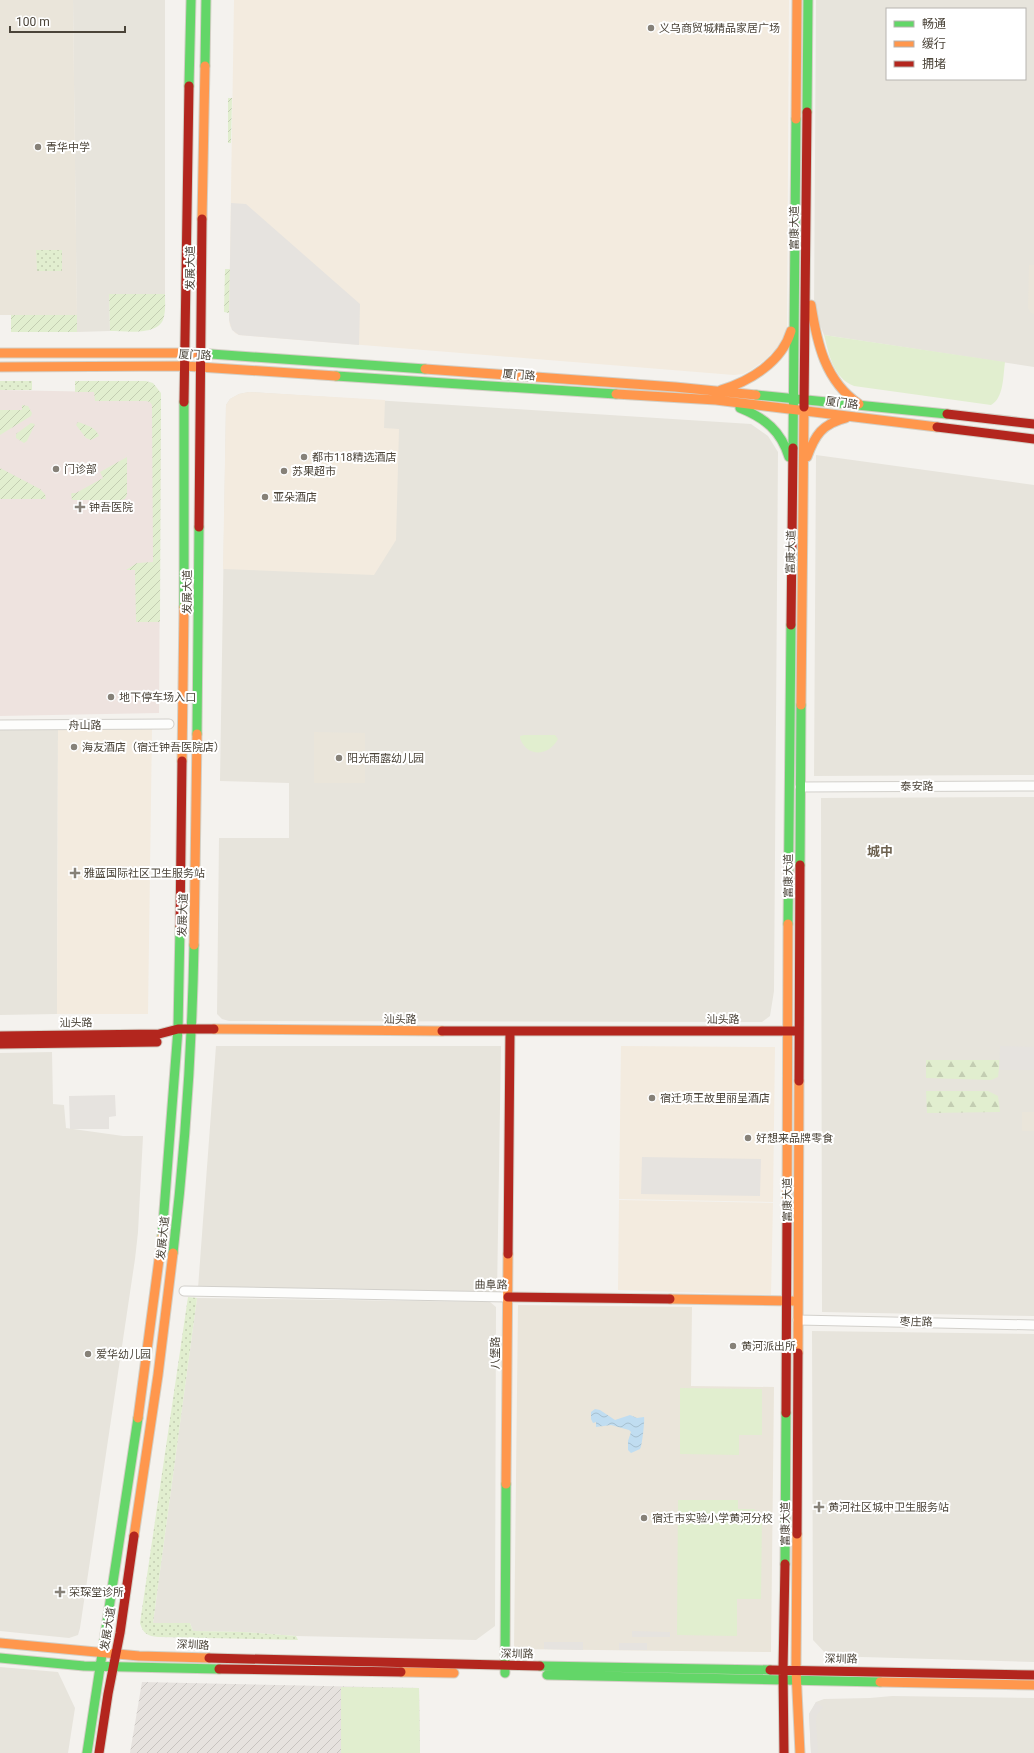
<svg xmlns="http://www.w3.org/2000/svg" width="1034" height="1753" font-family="Roboto,'Noto Sans SC',sans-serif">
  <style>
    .residential { fill: #e7e4dc; fill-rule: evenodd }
    .commercial { fill: #f3ebdf }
    .industrial { fill: url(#industrial-furrows) }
    .education { fill: #eae5da }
    .medical { fill: #eee3df }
    .grass { fill: url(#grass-dots) }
    .forest { fill: url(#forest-firs) }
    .park { fill: #e1eecf }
    .garden { fill: url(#garden-furrows) }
    .parking { fill: #e6e3df }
    .water { fill: url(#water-waves) }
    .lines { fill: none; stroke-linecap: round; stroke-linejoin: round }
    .street-casing { stroke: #d2d0cb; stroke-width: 11 }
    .fast-casing { stroke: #d3cfc5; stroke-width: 11 }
    .slow-casing { stroke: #d3cfc5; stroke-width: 11 }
    .jam-casing { stroke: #d3cfc5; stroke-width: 11 }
    .street { stroke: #fdfdfc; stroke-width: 9 }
    .fast { stroke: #63d668; stroke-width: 9 }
    .slow { stroke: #ff974d; stroke-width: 9 }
    .jam { stroke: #b3261e; stroke-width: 9 }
    .poi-dot { fill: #868178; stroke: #fff; stroke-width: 1.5 }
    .labels { text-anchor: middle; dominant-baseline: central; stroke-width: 4; stroke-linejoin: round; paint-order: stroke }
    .poi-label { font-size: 11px; fill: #4b4439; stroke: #fff; text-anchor: start }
    .street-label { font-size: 11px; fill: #4b4439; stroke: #fff }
    .quarter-label { font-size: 13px; font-weight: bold; fill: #6e6250; stroke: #fff }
  </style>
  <defs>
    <pattern id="industrial-furrows" width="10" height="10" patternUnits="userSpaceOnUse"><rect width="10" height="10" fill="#e6e2de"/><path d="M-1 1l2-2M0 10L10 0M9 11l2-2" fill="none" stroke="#c7c3bf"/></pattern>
    <pattern id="grass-dots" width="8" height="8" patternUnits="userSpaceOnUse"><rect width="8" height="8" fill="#e1eecf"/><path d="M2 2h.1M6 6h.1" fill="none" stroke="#c3cdb2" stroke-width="1.8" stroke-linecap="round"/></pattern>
    <pattern id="forest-firs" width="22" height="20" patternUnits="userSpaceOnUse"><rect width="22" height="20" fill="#e1eecf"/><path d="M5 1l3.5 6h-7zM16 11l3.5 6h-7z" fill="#c3cdb2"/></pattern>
    <pattern id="garden-furrows" width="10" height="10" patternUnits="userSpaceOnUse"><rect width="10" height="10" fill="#e1eecf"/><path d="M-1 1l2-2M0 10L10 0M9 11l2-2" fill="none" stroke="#c3cdb2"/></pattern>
    <pattern id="water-waves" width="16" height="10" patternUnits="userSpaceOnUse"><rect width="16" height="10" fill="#c0ddf1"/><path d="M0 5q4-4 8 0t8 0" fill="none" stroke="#a6bfcf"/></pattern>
  </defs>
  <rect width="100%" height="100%" fill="#f4f2ee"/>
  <path class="residential" d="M73 0H165V294H109L110 331 77 332Z
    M816 0H1034V367L824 335 814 310ZM887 9H1025V79H887Z
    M249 392 751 424 768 436 778 452 774 991 770 1016 762 1022H750L229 1021 222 1019 217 1014 219 838H289V783L220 781 226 405 230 399 239 394Z
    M816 455 1034 485V775L814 776Z
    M58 729 57 1014 0 1015V730Z
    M1034 797V1316L822 1312 821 798Z
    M216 1046H501L497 1294 198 1288Z
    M52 1052 53 1104 64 1105 66 1128 123 1136H143L138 1232 135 1259 80 1628 78 1635 69 1638 0 1631V1053Z
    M197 1298 490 1302 496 1307 495 1626 476 1640 296 1636 244 1632 193 1631 190 1623H153Z
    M812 1331 1034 1334V1662L828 1656 813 1640Z
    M0 1667 58 1672 75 1708 68 1753H0Z
    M892 1696 1034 1698V1753H811L809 1714 816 1702 824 1699 870 1698Z"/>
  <path class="commercial" d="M234 0H789L787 327 784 337 780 344 766 359 751 370 743 374 734 375 239 335 235 333 230 326 229 320Z
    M249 392 385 400 384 428 399 429 396 540 374 575 223 569 226 405 230 399 239 394Z
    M152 728 148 1014H57L58 729Z
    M621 1046 775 1047 773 1202 619 1199Z
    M619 1200 773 1203 771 1295 618 1290Z"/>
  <path class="industrial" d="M142 1682 419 1688 420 1753H130Z"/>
  <path class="education" d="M0 0H73L77 315H0Z
    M1029 265H1034V314L1031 313 1028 308Z
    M314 732 365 733V783H314Z
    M1022 1112H1034V1131H1022Z
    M518 1305 692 1307 691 1386 774 1387 771 1652 514 1649Z"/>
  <path class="medical" d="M0 390 161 393 159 713 0 716Z"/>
  <path class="grass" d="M36 250H62V271H37Z
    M0 381H32V390H0Z
    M188 1297 197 1298 153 1623H190L193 1631 244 1632 296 1636 298 1640 158 1637C148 1636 143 1634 140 1623Z"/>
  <path class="forest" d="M926 1060H1000L998 1077 991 1080 926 1078Z
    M926 1091H988L998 1096 1000 1112 927 1113Z"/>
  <path class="park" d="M824 335 1005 362C1003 376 1004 398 991 405L854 386C833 378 829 354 824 335Z
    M524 735H555L558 739C549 756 527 758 520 738V736Z
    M680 1388 762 1389V1435H739V1455L680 1454Z
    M678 1500H738V1509H754L762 1516 761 1599H737V1636L677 1635Z
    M341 1687 419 1688 420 1753H341Z"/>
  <path class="garden" d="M228 98H232L231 143H228Z
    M225 269H230L229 313 224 312Z
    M109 294H165C165 302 166 312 163 320 156 336 124 331 110 331Z
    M11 315H77V332H11Z
    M75 381H146L153 383 161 393 160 622H136L135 570H126L137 563 153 562 152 405 150 402 146 401H95L94 392H75Z
    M22 405 28 406 32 413 31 416 0 435V410H22Z
    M78 422C86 425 96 427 99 436L91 440 86 438 76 425Z
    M31 423 35 424 27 441 24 443 16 438V434Z
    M127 457V495L125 499 121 500H72L71 494 72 493H76L103 478 100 472Z
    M0 468 40 489 45 494 46 499H0Z"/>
  <path class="parking" d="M231 203 246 204 360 304 359 345 239 335 232 330 229 320Z
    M1000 1046 1034 1047V1070H999Z
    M115 1095 116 1116 109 1117V1129H70L69 1096Z
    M642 1157 761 1159 760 1196 641 1194Z
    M632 1631 670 1632V1637H632Z
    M544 1642H583V1650L544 1649Z
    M619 1643H647V1650H619Z
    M816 1702 823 1707 817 1715 816 1721 818 1753H811L809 1714Z"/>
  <path class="water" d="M595 1409 600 1410 615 1420 630 1415 637 1418 644 1417C645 1420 642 1447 640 1449L631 1453 628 1450V1441L631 1432 629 1430 611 1425 596 1427V1422L593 1423 591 1419V1412Z"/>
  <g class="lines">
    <g class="street-casing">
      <path id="street" d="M0 725 169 724
        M800 787 1034 786
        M184 1291 508 1297
        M798 1320 1034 1325"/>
    </g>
    <g class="fast-casing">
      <path id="fast" d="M205 66 206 0
        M189 86 191 0
        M807 112 808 0
        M197 353 425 369
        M336 376 616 394
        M756 395 947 414
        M184 402V607
        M740 408C765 418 781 431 789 457
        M793 448 796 119
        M197 734 199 527
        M800 865 801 705
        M788 924 791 625
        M162 1237 178 1029 180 927
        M173 1253C185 1151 192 1048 194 945
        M785 1564 786 1413
        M0 1658 84 1666 219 1669
        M540 1666 770 1670
        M505 1673 506 1484
        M547 1675 880 1682
        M87 1753 138 1418"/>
    </g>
    <g class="slow-casing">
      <path id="slow" d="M796 119 797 0
        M202 219 205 66
        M811 305C817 343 825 381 859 404
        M0 353H197
        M0 367 184 366 336 376
        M425 369 675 387 756 395
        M721 390C750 381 782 362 791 331
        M616 394 716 400 937 427
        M807 457C815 435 822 424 846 418
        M801 705 804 407
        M182 761 184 607
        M194 945 197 734
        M214 1029 442 1031
        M787 1213 788 924
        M670 1299 792 1301
        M798 1353 799 1081
        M138 1418 162 1237
        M506 1484 508 1254
        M797 1534 796 1670 800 1753
        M134 1536 158 1375 173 1253
        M0 1643 139 1656 209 1658
        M401 1672 454 1673
        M880 1682 1034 1685"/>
    </g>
    <g class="jam-casing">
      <path id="jam" d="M184 402 189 86
        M804 407 807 112
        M947 414 1034 424
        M937 427 1034 439
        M199 527 202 219
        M791 625 793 448
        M180 927 182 761
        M442 1031H794
        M0 1036 159 1034 178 1029H214
        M0 1044 157 1042
        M799 1081 800 865
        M508 1254 510 1032
        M508 1297 670 1299
        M786 1413 787 1213
        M797 1534 798 1353
        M209 1658 540 1666
        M219 1669 401 1672
        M770 1670 1034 1675
        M99 1753 108 1694 120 1633 134 1536
        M784 1753 783 1670 785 1564"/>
    </g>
    <use href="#street" class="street"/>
    <use href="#fast" class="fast"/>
    <use href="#slow" class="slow"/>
    <use href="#jam" class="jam"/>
  </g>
  <g class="poi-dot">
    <circle cx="651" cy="28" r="4"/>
    <circle cx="38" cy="147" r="4"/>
    <circle cx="304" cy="457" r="4"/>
    <circle cx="56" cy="469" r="4"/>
    <circle cx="284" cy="471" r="4"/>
    <circle cx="265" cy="497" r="4"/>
    <path d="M78 501h4v4h4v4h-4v4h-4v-4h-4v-4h4z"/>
    <circle cx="111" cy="697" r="4"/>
    <circle cx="74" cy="747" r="4"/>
    <circle cx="339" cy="758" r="4"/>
    <path d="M73 867h4v4h4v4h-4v4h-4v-4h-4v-4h4z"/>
    <circle cx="652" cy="1098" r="4"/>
    <circle cx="748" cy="1138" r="4"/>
    <circle cx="733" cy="1346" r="4"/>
    <circle cx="88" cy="1354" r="4"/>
    <path d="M817 1501h4v4h4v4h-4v4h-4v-4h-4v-4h4z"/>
    <circle cx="644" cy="1518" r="4"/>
    <path d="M58 1586h4v4h4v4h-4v4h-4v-4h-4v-4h4z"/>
  </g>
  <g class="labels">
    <g class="poi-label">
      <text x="659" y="28">义乌商贸城精品家居广场</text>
      <text x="46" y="147">青华中学</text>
      <text x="312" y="457">都市118精选酒店</text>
      <text x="64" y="469">门诊部</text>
      <text x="292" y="471">苏果超市</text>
      <text x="273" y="497">亚朵酒店</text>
      <text x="89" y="507">钟吾医院</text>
      <text x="119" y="697">地下停车场入口</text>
      <text x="82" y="747">海友酒店（宿迁钟吾医院店）</text>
      <text x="347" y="758">阳光雨露幼儿园</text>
      <text x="84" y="873">雅蓝国际社区卫生服务站</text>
      <text x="660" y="1098">宿迁项王故里丽呈酒店</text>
      <text x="756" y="1138">好想来品牌零食</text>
      <text x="741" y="1346">黄河派出所</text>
      <text x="96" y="1354">爱华幼儿园</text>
      <text x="828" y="1507">黄河社区城中卫生服务站</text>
      <text x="652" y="1518">宿迁市实验小学黄河分校</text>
      <text x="69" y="1592">荣琛堂诊所</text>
    </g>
    <g class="street-label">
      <text transform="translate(794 228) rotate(-90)">富康大道</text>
      <text transform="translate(190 268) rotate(-90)">发展大道</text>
      <text transform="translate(195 355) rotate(3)">厦门路</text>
      <text transform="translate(519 375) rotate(4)">厦门路</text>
      <text transform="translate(842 403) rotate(7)">厦门路</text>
      <text transform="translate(791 552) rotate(-89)">富康大道</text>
      <text transform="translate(187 592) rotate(-90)">发展大道</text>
      <text x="85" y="725">舟山路</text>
      <text x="917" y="786">泰安路</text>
      <text transform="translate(788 876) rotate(-90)">富康大道</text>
      <text transform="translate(183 915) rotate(-88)">发展大道</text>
      <text x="400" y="1019">汕头路</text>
      <text x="723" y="1019">汕头路</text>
      <text transform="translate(76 1023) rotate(-1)">汕头路</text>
      <text transform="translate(787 1200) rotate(-90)">富康大道</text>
      <text transform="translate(163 1238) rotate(-84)">发展大道</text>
      <text transform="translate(491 1285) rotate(1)">曲阜路</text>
      <text transform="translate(916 1322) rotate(1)">枣庄路</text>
      <text transform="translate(495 1353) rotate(-90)">八堡路</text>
      <text transform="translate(785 1524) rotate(-90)">富康大道</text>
      <text transform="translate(108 1629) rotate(-81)">发展大道</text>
      <text transform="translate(193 1645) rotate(2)">深圳路</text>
      <text transform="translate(517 1654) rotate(1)">深圳路</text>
      <text transform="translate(841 1659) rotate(1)">深圳路</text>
    </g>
    <g class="quarter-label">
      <text x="880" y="851">城中</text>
    </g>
  </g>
  <rect x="886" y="8" width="140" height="72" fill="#ffffff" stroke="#b7b4b0"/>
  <rect x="894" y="21" width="20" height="6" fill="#63d668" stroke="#b7b4b0"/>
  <text x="922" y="28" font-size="12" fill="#4b4439">畅通</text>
  <rect x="894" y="41" width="20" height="6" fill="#ff974d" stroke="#b7b4b0"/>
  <text x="922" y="48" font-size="12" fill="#4b4439">缓行</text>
  <rect x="894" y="61" width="20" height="6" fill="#b3261e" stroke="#b7b4b0"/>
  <text x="922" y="68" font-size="12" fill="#4b4439">拥堵</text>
  <path d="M10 26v6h115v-6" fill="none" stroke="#4b4439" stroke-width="2"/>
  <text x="16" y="26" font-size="12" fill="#4b4439" stroke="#ffffff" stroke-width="3" paint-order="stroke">100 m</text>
</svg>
